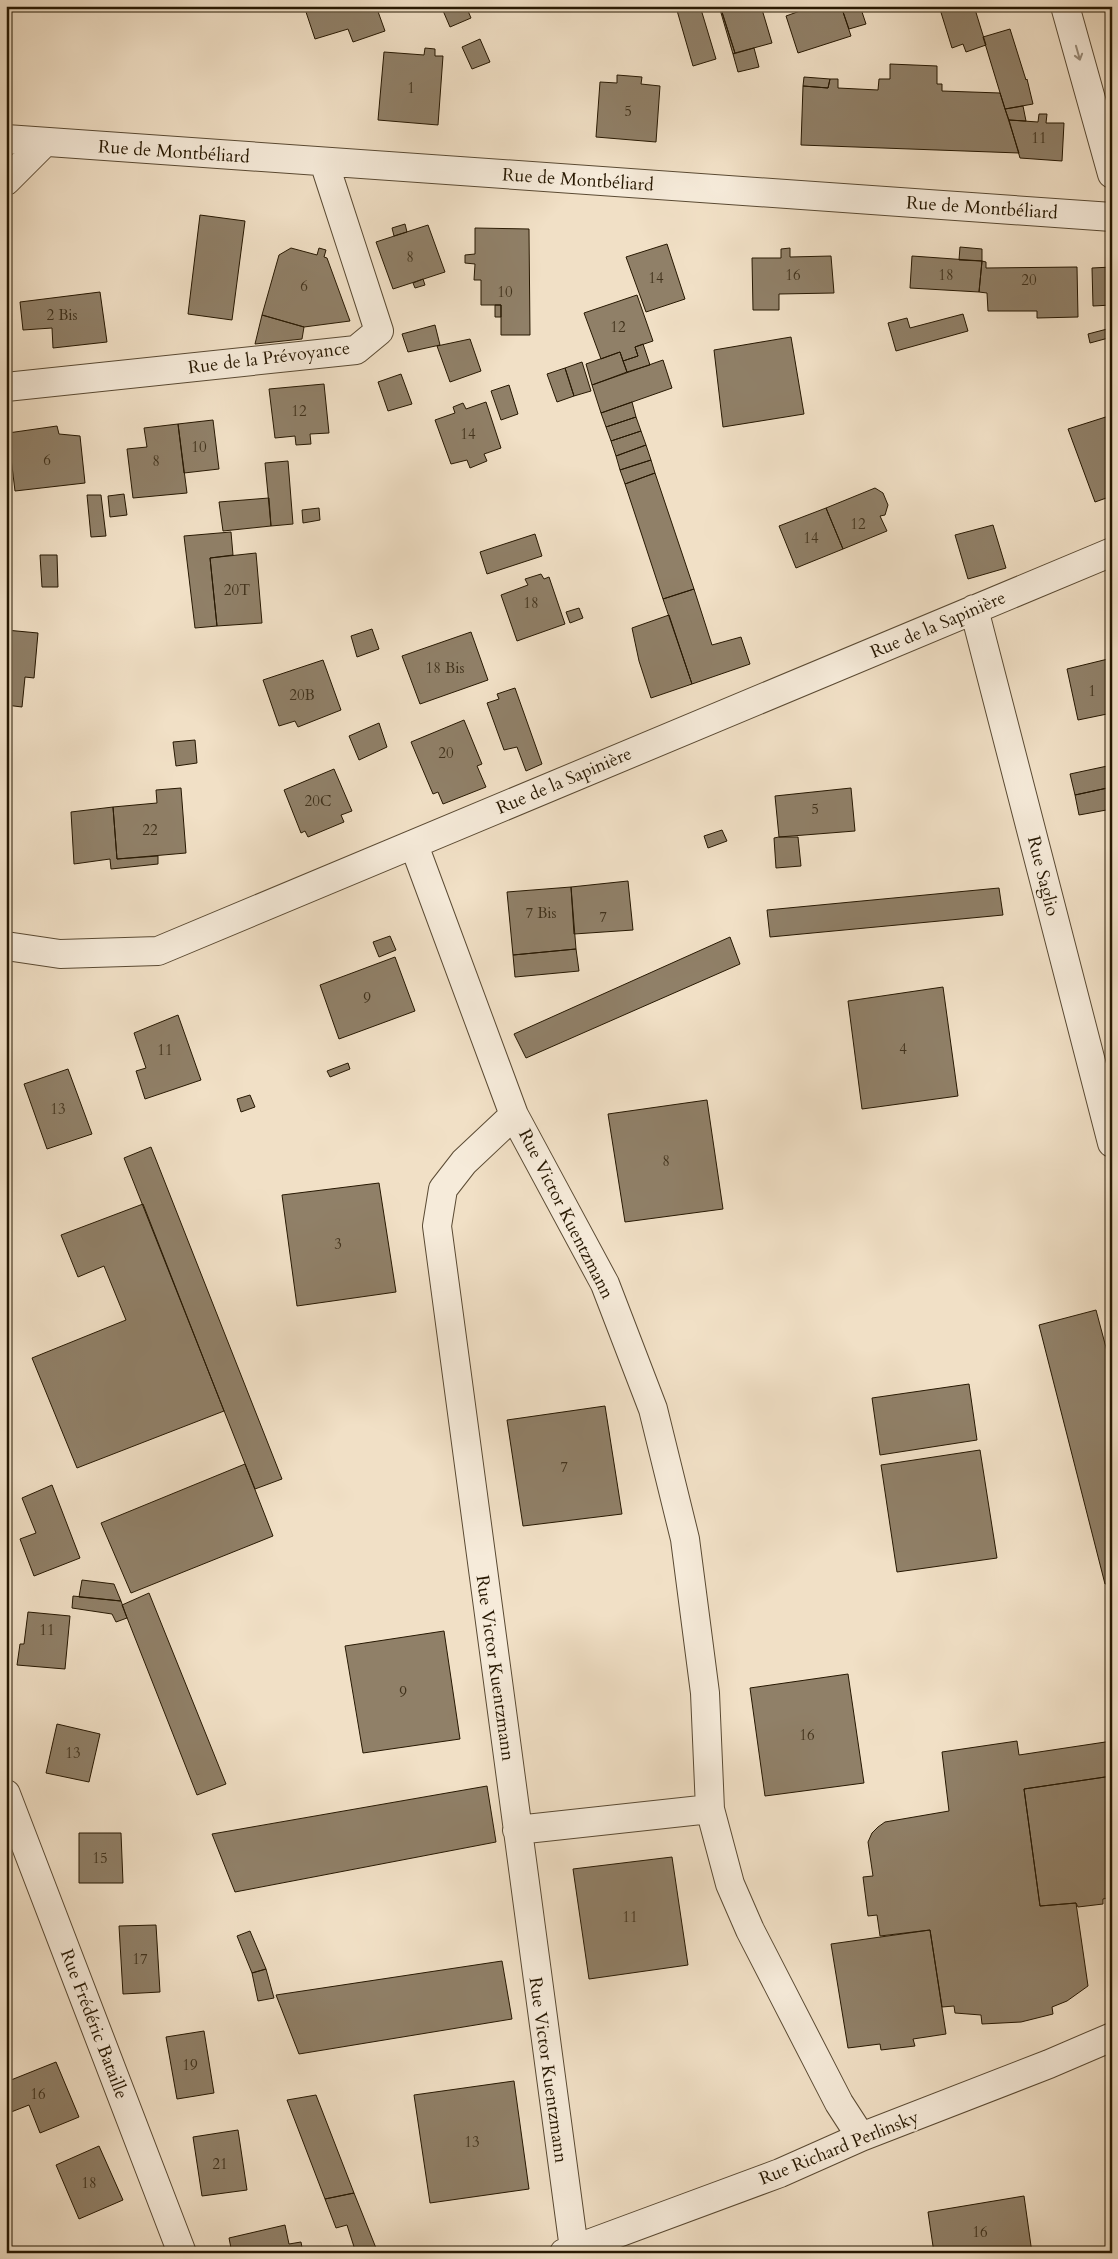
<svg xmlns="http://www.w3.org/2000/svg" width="1118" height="2259" font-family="Cardo,serif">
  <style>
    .building { fill: #908068; stroke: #271802 }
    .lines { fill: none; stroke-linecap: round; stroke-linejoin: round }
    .minor-casing { stroke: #5a4a33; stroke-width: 30 }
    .minor { stroke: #f6ebda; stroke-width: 28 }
    .oneway { stroke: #998c79 }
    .labels { text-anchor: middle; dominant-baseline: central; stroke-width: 4.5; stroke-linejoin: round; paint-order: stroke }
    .number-label { font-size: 15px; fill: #41321c }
    .street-label { font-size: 18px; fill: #271802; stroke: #f6ebda }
  </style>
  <rect width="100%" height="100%" fill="#f1e0c6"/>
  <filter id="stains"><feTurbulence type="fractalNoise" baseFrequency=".004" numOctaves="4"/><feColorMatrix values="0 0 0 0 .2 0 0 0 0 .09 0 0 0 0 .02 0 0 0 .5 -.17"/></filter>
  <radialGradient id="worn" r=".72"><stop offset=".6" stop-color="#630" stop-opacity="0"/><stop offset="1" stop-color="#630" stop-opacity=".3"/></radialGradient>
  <path class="building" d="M304 6H310L312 10 323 6H342L343 8 376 6 385 31 353 42 348 29 315 39Z
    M441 6H466L471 18 450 27Z
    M680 6H700L716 59 693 66 676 7Z
    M719 6H720L735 53 733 54Z
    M720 6H761L772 43 735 53Z
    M814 6H841L851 36 798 53 786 16Z
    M841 6H860L866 24 849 29Z
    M939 6H974L986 45 966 52 963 44 952 48Z
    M1010 29 1026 80 1027 79 1033 104 1005 109 983 37Z
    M480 39 490 62 472 69 462 47Z
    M425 48 435 49V56H443L438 125 378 120 384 52 424 55Z
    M754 48 759 67 738 72 733 54Z
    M890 64 937 66V84H942V91L1000 93 1019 153 801 145 803 86 828 88 830 79H838V88L878 90 879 79H890Z
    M617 75 642 77 641 84 660 86 656 142 596 137 600 82 617 83Z
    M804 77 830 79 828 88 803 86Z
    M1023 106 1026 121 1009 120 1005 109Z
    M1039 114H1047L1046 123H1064L1062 161 1020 158 1009 120 1038 122Z
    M200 215 245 221 232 320 188 314Z
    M405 224 407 232 394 236 392 228Z
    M428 225 445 272 393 289 376 242Z
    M475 228 529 229 530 335H501V305H481V280H474L475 264 465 263V255L475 254Z
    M667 244 685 299 646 312 626 257Z
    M960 247 982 249V261L959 260Z
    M291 248 317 255 319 248 326 250 324 257 327 258 350 321 304 327 262 315 279 255Z
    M790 248V257L831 256 834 293 779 294V310H753L752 258H781V249Z
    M912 256 982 261 979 292 910 288Z
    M982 261 986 262V268L1077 267 1078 317 1037 318V311H988L987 293 979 292Z
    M1112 267V305L1093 306 1092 268Z
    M423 279 425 285 415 288 413 283Z
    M100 292 107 342 53 348 52 328 23 330 20 302Z
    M637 295 653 341 635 347 638 356 623 361 620 352 601 359 584 313Z
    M495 305H501V317H495Z
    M963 314 968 331 896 351 888 323 907 318 910 328Z
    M262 315 304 327 302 339 255 344Z
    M435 325 440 345 408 352 402 334Z
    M1111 328 1112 337 1090 343 1088 334Z
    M791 337 804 414 723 427 714 350Z
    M470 339 481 371 450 382 437 346Z
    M643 344 650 365 627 372 623 361 638 356 635 347Z
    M620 352 627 372 592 385 586 364Z
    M663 360 672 388 601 413 592 385Z
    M582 362 591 391 574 396 565 368Z
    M565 368 574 396 557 402 547 374Z
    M401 374 412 404 388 411 378 382Z
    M324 384 329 433 310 434 311 444 296 445 295 436 275 438 269 389Z
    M509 385 518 414 501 420 491 391Z
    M486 402 501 448 484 454 487 461 470 468 467 460 451 464 435 420 455 413 453 407 463 403 466 409Z
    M632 402 636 417 606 427 601 413Z
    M1112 415V496L1095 502 1068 429Z
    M636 417 641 431 611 441 606 427Z
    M213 420 219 469 184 473 178 424Z
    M178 424 187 493 133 498 127 449 147 447 144 428Z
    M57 426 59 434 80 436 85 483 15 491 8 433Z
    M641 431 646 445 616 456 611 441Z
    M646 445 651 460 620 470 616 456Z
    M651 460 655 473 625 484 620 470Z
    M288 461 293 524 271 526 265 463Z
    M655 473 694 589 663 599 625 484Z
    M875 488 883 493 888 505 885 515 880 516 887 531 843 549 826 508Z
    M124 494 127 515 110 517 108 496Z
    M87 495H101L106 536 91 537Z
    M269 498 271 526 223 531 219 502Z
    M319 508 320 520 303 523 302 510Z
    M826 508 843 549 796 568 779 526Z
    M993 525 1006 568 968 579 955 535Z
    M231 532 233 555 210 558 217 626 195 628 184 536Z
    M535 534 542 556 487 574 480 552Z
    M256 553 262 623 217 626 210 558Z
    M40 555H57L58 587H42Z
    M541 574 544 579 549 577 565 624 517 641 501 595 528 585 525 579Z
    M694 589 712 645 741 637 750 664 692 684 663 599Z
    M579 608 583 618 570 623 566 612Z
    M669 615 692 684 651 698 639 661 632 628Z
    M372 629 379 649 357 657 351 636Z
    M6 630 38 633 34 678 25 677 22 707 6 705Z
    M471 632 488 680 420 704 402 656Z
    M1112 658V713L1078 720 1067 669Z
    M323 660 341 710 298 727 295 721 279 726 263 680Z
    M515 688 542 764 526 771 517 747 504 750 487 703 499 699 497 694Z
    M464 720 482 764 477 766 486 787 443 804 438 792 433 794 411 742Z
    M379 723 387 747 359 760 349 736Z
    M195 740 197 763 176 766 173 742Z
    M1112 765V787L1075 795 1070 774Z
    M334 769 352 811 341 815 344 822 308 837 305 831 301 833 284 790Z
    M1112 787V809L1079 815 1075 795Z
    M181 788 186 853 117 859 113 807 157 803 156 790Z
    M851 788 855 831 779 837 775 796Z
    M113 807 117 859 158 856V864L111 869 110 859 74 864 71 812Z
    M722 830 727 841 708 848 704 836Z
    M779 837H798L801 866 776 868 774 838Z
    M628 881 633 930 574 934 571 887Z
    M571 887 576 949 513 955 507 892Z
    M999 888 1003 915 770 937 767 910Z
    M390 936 396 950 379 957 373 942Z
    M730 937 740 964 526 1058 514 1034Z
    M576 949 579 971 515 977 513 955Z
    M395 957 415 1011 339 1039 320 985Z
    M943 987 958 1096 862 1109 848 1001Z
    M178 1015 201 1080 145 1099 136 1071 146 1068 134 1033Z
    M348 1063 350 1069 330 1077 327 1071Z
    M68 1069 92 1134 47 1149 24 1084Z
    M250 1095 255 1107 241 1112 237 1099Z
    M707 1100 723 1209 625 1222 608 1114Z
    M151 1147 282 1479 255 1489 124 1158Z
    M379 1183 396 1292 297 1306 282 1195Z
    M143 1204 224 1411 77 1468 32 1358 126 1320 104 1266 78 1277 61 1235Z
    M1096 1310 1112 1370V1582L1105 1584 1039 1325Z
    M969 1384 977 1440 880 1455 872 1398Z
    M605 1406 622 1514 523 1526 507 1420Z
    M980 1450 997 1558 897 1572 881 1465Z
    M245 1464 273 1536 131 1593 101 1523Z
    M52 1485 80 1558 34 1576 20 1539 36 1533 22 1498Z
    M82 1580 114 1584 121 1601 79 1597Z
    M149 1593 226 1784 197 1795 122 1605Z
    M73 1596 121 1601 127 1618 116 1622 112 1614 72 1608Z
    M28 1612 70 1616 65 1669 17 1665 20 1644H24Z
    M444 1631 460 1739 363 1753 345 1646Z
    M848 1674 864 1783 765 1796 750 1688Z
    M57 1724 100 1734 89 1782 46 1773Z
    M1017 1741 1019 1755 1112 1741V1776L1024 1789 1040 1906 1076 1903 1088 1986 1067 2001 1052 2007 1053 2014 1021 2022 982 2024 981 2015 955 2013 954 2006 942 2007 930 1930 880 1936 877 1915 868 1916 863 1877 873 1876 868 1842 872 1833 878 1827 885 1822 949 1811 942 1752Z
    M1112 1776V1897L1103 1899V1904L1078 1907 1076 1903 1040 1906 1024 1789Z
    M487 1786 496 1842 235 1892 212 1834Z
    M79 1833H121L123 1883H79Z
    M672 1857 688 1965 589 1979 573 1869Z
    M156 1925 160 1992 123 1994 119 1926Z
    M930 1930 946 2034 913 2039 915 2046 881 2050 880 2044 848 2048 831 1944Z
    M250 1931 266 1969 252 1973 237 1936Z
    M502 1961 512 2019 299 2054 276 1995Z
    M266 1969 274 1998 258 2001 252 1973Z
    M204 2031 214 2093 177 2099 166 2037Z
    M56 2062 79 2117 40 2133 29 2105 6 2114V2082Z
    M514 2081 529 2189 430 2203 414 2095Z
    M316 2095 354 2193 325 2199 287 2100Z
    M238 2130 247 2190 202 2196 193 2137Z
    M99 2146 123 2200 79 2219 56 2165Z
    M354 2193 378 2253H356L347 2225 336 2228 325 2199Z
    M1024 2196 1032 2253H934L928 2212Z
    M285 2225 289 2244 301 2242 303 2253H232L229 2238Z"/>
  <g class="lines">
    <g class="minor-casing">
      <path id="minor" d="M1065 6 1112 174
        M6 139 1112 217
        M6 181 45 142
        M6 387 356 350 379 331 324 162
        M974 609 1112 1143
        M414 845 514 1115 605 1284 653 1409 685 1539 705 1693 710 1809 730 1884 750 1930 839 2103 861 2137
        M6 946 60 954 158 951 1112 552
        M514 1115 464 1162 443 1189 437 1226 574 2249
        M6 1794 182 2253
        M517 1830 710 1809
        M564 2253 780 2173 861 2137 1049 2064 1112 2037"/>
    </g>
    <use href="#minor" class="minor"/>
  </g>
  <defs><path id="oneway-shaft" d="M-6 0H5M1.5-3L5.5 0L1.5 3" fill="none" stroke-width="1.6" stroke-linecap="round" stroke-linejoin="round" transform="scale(1.25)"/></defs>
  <use class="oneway" href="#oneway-shaft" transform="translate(1078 53) rotate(74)"/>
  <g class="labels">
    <g class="number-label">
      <text x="411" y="88">1</text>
      <text x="628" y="111">5</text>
      <text x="1039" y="138">11</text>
      <text x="410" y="257">8</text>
      <text x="793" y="275">16</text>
      <text x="946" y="275">18</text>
      <text x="656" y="278">14</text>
      <text x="1029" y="280">20</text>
      <text x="304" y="286">6</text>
      <text x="505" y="292">10</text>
      <text x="62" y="315">2 Bis</text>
      <text x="618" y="327">12</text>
      <text x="299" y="411">12</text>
      <text x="468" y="434">14</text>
      <text x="199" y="447">10</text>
      <text x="47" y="460">6</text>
      <text x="156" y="461">8</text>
      <text x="858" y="524">12</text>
      <text x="811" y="538">14</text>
      <text x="237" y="590">20T</text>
      <text x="531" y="603">18</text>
      <text x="445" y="668">18 Bis</text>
      <text x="1092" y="691">1</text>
      <text x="302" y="695">20B</text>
      <text x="446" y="753">20</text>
      <text x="318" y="801">20C</text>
      <text x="815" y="809">5</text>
      <text x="150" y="830">22</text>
      <text x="541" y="913">7 Bis</text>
      <text x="603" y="917">7</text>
      <text x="367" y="998">9</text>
      <text x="903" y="1049">4</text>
      <text x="165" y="1050">11</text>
      <text x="58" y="1109">13</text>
      <text x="666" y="1161">8</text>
      <text x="338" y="1244">3</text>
      <text x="564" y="1467">7</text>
      <text x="47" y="1630">11</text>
      <text x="403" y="1692">9</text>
      <text x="807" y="1735">16</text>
      <text x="73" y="1753">13</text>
      <text x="100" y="1858">15</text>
      <text x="630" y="1917">11</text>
      <text x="140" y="1959">17</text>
      <text x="190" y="2065">19</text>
      <text x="38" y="2094">16</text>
      <text x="472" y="2142">13</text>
      <text x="220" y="2164">21</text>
      <text x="89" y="2183">18</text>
      <text x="980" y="2232">16</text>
    </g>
    <g class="street-label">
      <text transform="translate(174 152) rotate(4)">Rue de Montbéliard</text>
      <text transform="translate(578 180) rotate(4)">Rue de Montbéliard</text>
      <text transform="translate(982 208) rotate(4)">Rue de Montbéliard</text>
      <text transform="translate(269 358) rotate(-7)">Rue de la Prévoyance</text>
      <text transform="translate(938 625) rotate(-23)">Rue de la Sapinière</text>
      <text transform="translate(564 781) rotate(-23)">Rue de la Sapinière</text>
      <text transform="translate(1043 876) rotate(76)">Rue Saglio</text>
      <text transform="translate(566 1214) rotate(63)">Rue Victor Kuentzmann</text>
      <text transform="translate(495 1668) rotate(82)">Rue Victor Kuentzmann</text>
      <text transform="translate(94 2024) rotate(69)">Rue Frédéric Bataille</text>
      <text transform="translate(548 2070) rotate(82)">Rue Victor Kuentzmann</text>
      <text transform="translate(839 2148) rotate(-22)">Rue Richard Perlinsky</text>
    </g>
  </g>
  <rect width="1118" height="2259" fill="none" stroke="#f1e0c6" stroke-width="25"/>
  <rect x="8" y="8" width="1103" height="2244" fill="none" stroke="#271802" stroke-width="2.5"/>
  <rect x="12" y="12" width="1093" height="2234" fill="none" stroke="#271802"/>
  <rect width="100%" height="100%" filter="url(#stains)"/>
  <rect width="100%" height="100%" fill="url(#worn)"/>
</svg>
